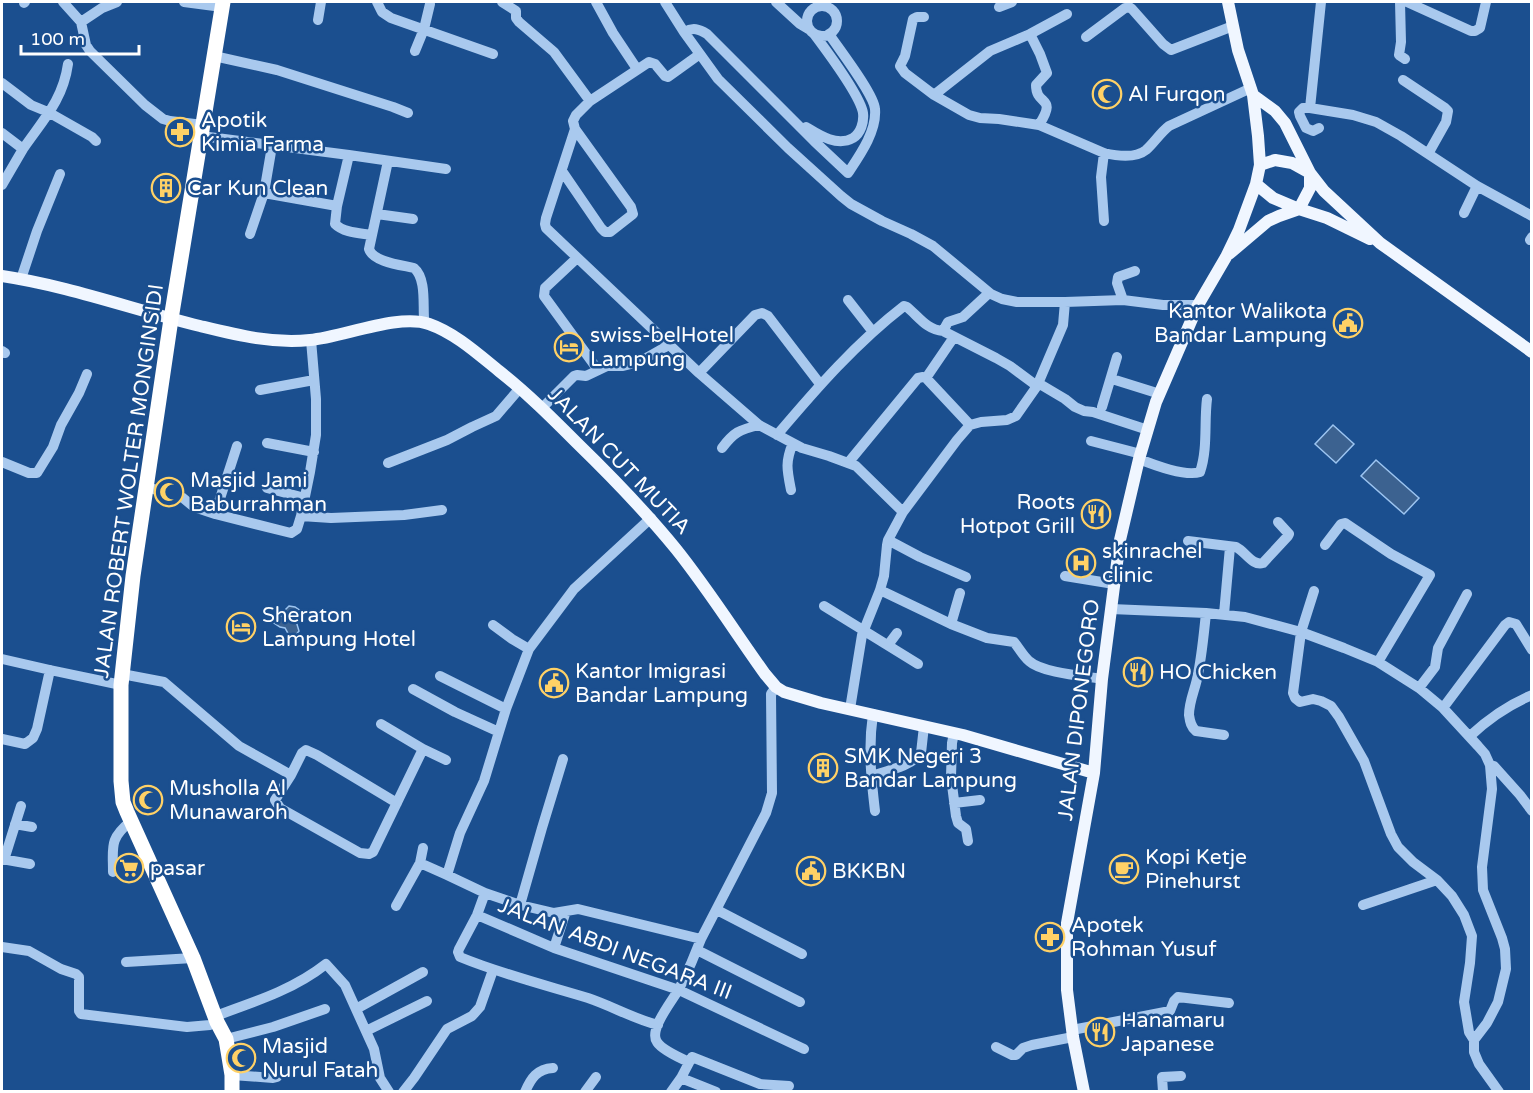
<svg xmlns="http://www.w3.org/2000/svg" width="1533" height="1093" font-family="'Varela Round',sans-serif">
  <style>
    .water { fill: #3c6290; stroke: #9cc4f0; stroke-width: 1.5 }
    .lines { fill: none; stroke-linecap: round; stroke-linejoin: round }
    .minor { stroke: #a9c9ee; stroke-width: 10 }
    .major { stroke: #f0f6ff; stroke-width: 12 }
    .highway { stroke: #fff; stroke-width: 15 }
    .labels { text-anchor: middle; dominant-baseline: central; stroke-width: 5; stroke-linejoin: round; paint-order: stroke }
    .poi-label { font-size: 21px; fill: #fff; stroke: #1b4f8f; text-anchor: start }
    .street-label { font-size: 21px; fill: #fff; stroke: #1b4f8f }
  </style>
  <rect width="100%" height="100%" fill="#1b4f8f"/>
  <path class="water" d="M1333 425 1354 444 1336 463 1315 444Z
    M1376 460 1419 498 1404 514 1361 476Z
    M289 606 295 607 301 611 299 618 296 621 299 631 295 636 289 635 285 628 280 627 274 623V619L276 616H285V610Z"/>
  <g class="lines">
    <path class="minor" d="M63 2 81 22 86 45 90 51 145 105 163 119 170 121 203 125
      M184 2 222 7
      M377 2 382 12 391 18 493 54
      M502 2 516 11V18L519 22 554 52 590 101
      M596 2 613 33 637 69
      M665 2 684 32 718 79 788 148 841 196 851 204 882 221 911 234 933 246 991 294 1002 299 1017 302H1065L1123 300 1163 305H1198
      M776 2 800 24 810 30
      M1400 2 1401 42 1399 55 1405 59
      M1407 2 1471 31H1475L1480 28 1486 2
      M24 3 25 2
      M807 21a15 15 0 1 1 30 0a15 15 0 1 1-30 0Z
      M999 7 1012 2
      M924 17H917L913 19 905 56 900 66 905 73 934 95 969 115 980 118 999 119 1039 125 1104 153C1117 156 1135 159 1146 150 1154 143 1160 133 1169 126L1251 88
      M318 20 321 2
      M81 22 102 8 117 2
      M684 32C693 27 699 29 707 34L814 141 848 173C860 155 877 131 875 109 874 94 839 49 829 34
      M1030 34 1040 54 1047 73 1036 85C1036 107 1058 95 1039 125
      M1086 37 1125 8 1129 7 1132 9 1163 44 1171 50 1233 26
      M415 51 424 29 430 4
      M700 54 668 77 665 76 655 64 649 62 590 101 576 115 573 121 575 129 546 218 545 224 546 228 699 373 759 425 802 448 829 456 856 466 903 512
      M214 56 277 70 393 107 408 113
      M1403 80 1445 108 1448 111 1446 122 1428 154
      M2 83 31 105 48 112 92 137 96 141
      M934 95 990 51 1030 34 1067 14
      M1310 108 1321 2
      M806 127C819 135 837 147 853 138 861 133 864 122 863 113 860 95 826 50 814 34
      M1319 128 1313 131 1306 128 1300 116 1299 112 1303 108H1310L1353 115 1376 122 1401 136 1477 186 1532 216
      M2 133 23 149
      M201 136 349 155 446 169
      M388 161 369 249C373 262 401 265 414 268 426 278 423 303 424 318L423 322
      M562 171 601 228 605 232H610L633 214 631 207 575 129
      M2 185C9 173 16 161 23 149 43 120 63 100 68 64
      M264 193 337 206 349 155
      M337 206 335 224C344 233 360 233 372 235
      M1464 213 1477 186
      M377 214 413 219
      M1104 221 1101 177 1104 153
      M250 234 264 193 272 146
      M1530 240 1532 237
      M577 258 545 288 544 296 598 370
      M21 279 37 231 60 174
      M989 293 963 317 948 322 943 331 996 358 1010 366 1037 386
      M848 300 873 332
      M1123 300 1117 283 1118 277 1135 271
      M2 351 5 353
      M699 373 755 315 762 313 768 316 820 384
      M926 378 954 337
      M1112 379 1160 394
      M1038 383 1065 399 1075 407 1084 411 1093 412 1148 430
      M260 390 314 380
      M1102 407 1117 357
      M542 408 574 376 577 375 586 376 607 366H623L639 362 669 345
      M777 435C816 389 856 343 904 306L907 307C919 317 927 330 943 331
      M1091 441 1141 454
      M267 443 314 452
      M722 448C734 432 739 430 759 425
      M1139 459C1154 465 1185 477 1200 472 1208 449 1204 422 1207 399
      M2 462 29 473H37L53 447 61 425 79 393 87 374
      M388 463 447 440 472 427 496 416 520 388
      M848 463 918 378 923 377 926 378 970 425
      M147 487 183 498 194 507 215 514 291 533 297 529 301 516 310 472 316 435V399L311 340
      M267 488 305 498
      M791 490C787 470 785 462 793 443
      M215 514 237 446
      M301 516 331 518 404 515 442 510
      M651 518 574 589 529 649 506 709 484 781 460 833 447 875 485 893 520 905 554 913 578 909 701 939 766 813 772 793 771 694 776 687
      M888 540 920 557 966 577
      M1188 541 1236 547C1246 552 1252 566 1263 563L1288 536 1289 534 1278 522
      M1325 545 1341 524 1345 523 1391 554 1430 575 1378 662
      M1065 576 1114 584
      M880 590 951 624 987 638 1014 642C1019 648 1023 656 1029 661 1042 673 1084 676 1102 679
      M1314 591 1301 632 1293 693 1295 698 1300 702 1313 699 1321 701 1331 706 1339 717 1364 761 1391 834 1398 847 1413 862 1437 880 1452 896 1464 915 1472 936 1470 963 1464 1002 1469 1032 1474 1040
      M824 606 918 664
      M1111 609 1206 613 1245 617 1301 632 1344 648 1378 662 1419 688 1443 708 1478 746 1485 754 1490 765 1492 789 1482 867 1483 890 1502 938 1505 949 1506 969 1498 1002 1487 1023 1474 1040V1052L1479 1064 1499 1092
      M1206 613C1204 633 1202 654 1198 674 1196 688 1189 700 1189 715 1190 722 1191 727 1196 731L1224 735
      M1224 614 1230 547
      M951 624 960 593
      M493 625 512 639 529 649
      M888 645 897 633
      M2 659 50 670 121 685
      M122 674 164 682 239 746 291 775
      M440 676 506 709
      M1419 688 1435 667 1438 648 1467 594
      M413 689 455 712 499 732
      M1443 708 1505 625 1509 622 1516 624 1532 650
      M850 709 862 635 880 590 884 576 887 545 888 540 903 512 957 440 970 425 981 422 1007 420 1016 416 1037 386 1063 325 1065 302
      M873 714C868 748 871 777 875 811
      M381 724 423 749 446 760
      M954 733 952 743 951 777 956 816 958 823 966 829 968 841
      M1470 736C1488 719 1508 705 1532 695
      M2 739 25 744 33 738 37 729 50 670
      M1490 765 1494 766 1520 795 1532 811
      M871 776C886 771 912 766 921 753L924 726
      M397 803 317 755 306 750 302 753 291 775 275 800 280 808 360 853 369 854 373 852 423 749
      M954 803 980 800
      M15 824 32 827
      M2 859 30 864
      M4 860 21 806
      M420 863 447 875
      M113 872C113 846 109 839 131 821
      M485 893 477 915 459 949 458 952 460 957C501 974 545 985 588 998 612 1006 634 1019 658 1025
      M520 905 542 828 563 759
      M1363 905 1437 880
      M396 906 420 863 423 848
      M717 910 802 954
      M477 915 554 948 679 990 804 1049
      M2 947 29 951 61 969 76 974 79 977V1011L81 1014 187 1027 210 1025 217 1022
      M554 948 566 911
      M697 950 800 1002
      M126 962 193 958
      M356 1009 423 972
      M215 1016C254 1002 293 990 326 964L345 985 374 1049 380 1078 389 1092
      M1072 1030 1170 1011 1174 1001 1178 997 1229 1003
      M366 1031 427 1001
      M226 1039 273 1027 325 1009
      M996 1047 1012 1055H1016L1023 1048 1032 1045 1073 1037
      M692 1057 760 1084 789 1086
      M689 1062C680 1058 662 1050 657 1042 648 1029 674 999 680 987 688 971 695 955 701 939
      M232 1075 273 1078 277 1077
      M681 1078 716 1092
      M403 1092 414 1078 447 1029 472 1016 480 1007 493 970
      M525 1092C531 1078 537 1069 553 1068
      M585 1092 596 1077
      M671 1092 681 1078 692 1057
      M1163 1092 1162 1077 1181 1076"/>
    <path class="major" d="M1260 165 1275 160 1292 163 1310 173 1324 191 1380 243 1532 352
      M1256 184 1273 198 1299 209 1327 218 1370 239
      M1229 254 1268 221 1279 216 1299 209 1310 188V173L1285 123 1275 111 1253 95
      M2 276C69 286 134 310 200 326 237 335 272 344 310 340 343 337 399 313 429 324 455 333 478 354 499 371 527 393 552 418 577 443 612 477 645 511 676 549 708 589 735 632 765 674L776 687 784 692 821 703 963 735 1094 773
      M1084 1092 1073 1037 1067 990V923L1094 773 1102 679 1120 540 1139 459 1156 402 1198 305 1226 257 1239 230 1256 184 1260 165 1258 136 1253 95 1238 50 1228 2"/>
    <path class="highway" d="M223 2 171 319 133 576 121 685V781L123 802 127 812 193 958 217 1022 226 1039 232 1075V1092"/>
  </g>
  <defs>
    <g id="mosque-ring" transform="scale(1.5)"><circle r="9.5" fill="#1b4f8f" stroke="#ffd166" stroke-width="1.5"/><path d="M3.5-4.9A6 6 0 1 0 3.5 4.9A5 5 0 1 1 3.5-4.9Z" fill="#ffd166"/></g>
    <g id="pharmacy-ring" transform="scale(1.5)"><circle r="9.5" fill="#1b4f8f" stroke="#ffd166" stroke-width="1.5"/><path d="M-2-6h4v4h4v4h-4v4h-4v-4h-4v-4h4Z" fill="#ffd166"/></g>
    <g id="building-ring" transform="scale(1.5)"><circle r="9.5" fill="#1b4f8f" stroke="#ffd166" stroke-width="1.5"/><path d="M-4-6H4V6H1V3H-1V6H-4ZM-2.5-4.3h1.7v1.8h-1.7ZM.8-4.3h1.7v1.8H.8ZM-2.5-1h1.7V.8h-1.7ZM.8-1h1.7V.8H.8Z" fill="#ffd166"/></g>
    <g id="civic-ring" transform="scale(1.5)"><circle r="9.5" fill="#1b4f8f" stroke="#ffd166" stroke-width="1.5"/><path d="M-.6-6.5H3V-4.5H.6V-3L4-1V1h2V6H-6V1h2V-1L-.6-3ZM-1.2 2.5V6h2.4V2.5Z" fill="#ffd166"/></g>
    <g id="hotel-ring" transform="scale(1.5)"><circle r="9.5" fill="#1b4f8f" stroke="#ffd166" stroke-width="1.5"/><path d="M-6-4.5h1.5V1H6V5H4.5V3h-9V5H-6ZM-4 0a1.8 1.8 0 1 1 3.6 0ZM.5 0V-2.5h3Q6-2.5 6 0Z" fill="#ffd166"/></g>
    <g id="restaurant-ring" transform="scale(1.5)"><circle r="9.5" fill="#1b4f8f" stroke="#ffd166" stroke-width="1.5"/><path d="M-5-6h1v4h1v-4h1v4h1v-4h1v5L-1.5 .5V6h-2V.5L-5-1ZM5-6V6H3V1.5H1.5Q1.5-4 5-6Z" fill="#ffd166"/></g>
    <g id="hospital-ring" transform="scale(1.5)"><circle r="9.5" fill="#1b4f8f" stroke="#ffd166" stroke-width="1.5"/><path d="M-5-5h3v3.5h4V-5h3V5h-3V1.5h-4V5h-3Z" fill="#ffd166"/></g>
    <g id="supermarket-ring" transform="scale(1.5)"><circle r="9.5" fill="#1b4f8f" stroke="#ffd166" stroke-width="1.5"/><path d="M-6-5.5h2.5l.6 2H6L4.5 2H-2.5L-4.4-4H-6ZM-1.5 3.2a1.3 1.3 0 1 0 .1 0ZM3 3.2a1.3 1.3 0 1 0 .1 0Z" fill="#ffd166"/></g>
    <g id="cafe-ring" transform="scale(1.5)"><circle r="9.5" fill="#1b4f8f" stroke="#ffd166" stroke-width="1.5"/><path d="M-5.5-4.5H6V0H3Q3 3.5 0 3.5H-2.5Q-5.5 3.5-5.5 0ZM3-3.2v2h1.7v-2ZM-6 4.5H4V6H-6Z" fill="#ffd166"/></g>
  </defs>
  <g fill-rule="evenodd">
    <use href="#mosque-ring" x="1107" y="94"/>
    <use href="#pharmacy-ring" x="180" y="132"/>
    <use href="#building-ring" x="166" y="188"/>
    <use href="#civic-ring" x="1348" y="323"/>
    <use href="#hotel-ring" x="569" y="347"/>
    <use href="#mosque-ring" x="169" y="492"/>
    <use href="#restaurant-ring" x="1096" y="514"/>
    <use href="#hospital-ring" x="1081" y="563"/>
    <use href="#hotel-ring" x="241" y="627"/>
    <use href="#restaurant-ring" x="1138" y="672"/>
    <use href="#civic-ring" x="554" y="683"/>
    <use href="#building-ring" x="823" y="768"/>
    <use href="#mosque-ring" x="148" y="800"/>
    <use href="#supermarket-ring" x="129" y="868"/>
    <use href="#cafe-ring" x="1124" y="869"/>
    <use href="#civic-ring" x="811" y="871"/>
    <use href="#pharmacy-ring" x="1050" y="937"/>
    <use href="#restaurant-ring" x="1100" y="1032"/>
    <use href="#mosque-ring" x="241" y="1058"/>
  </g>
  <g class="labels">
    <g class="poi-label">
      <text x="1128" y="94">Al Furqon</text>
      <text x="201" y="120">Apotik<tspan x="201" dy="24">Kimia Farma</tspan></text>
      <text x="187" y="188">Car Kun Clean</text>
      <text x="1327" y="311" text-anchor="end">Kantor Walikota<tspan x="1327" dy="24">Bandar Lampung</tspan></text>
      <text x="590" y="335">swiss-belHotel<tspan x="590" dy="24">Lampung</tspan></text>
      <text x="190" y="480">Masjid Jami<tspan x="190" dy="24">Baburrahman</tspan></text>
      <text x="1075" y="502" text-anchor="end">Roots<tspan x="1075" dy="24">Hotpot Grill</tspan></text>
      <text x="1102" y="551">skinrachel<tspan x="1102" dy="24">clinic</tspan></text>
      <text x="262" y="615">Sheraton<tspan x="262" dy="24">Lampung Hotel</tspan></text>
      <text x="575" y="671">Kantor Imigrasi<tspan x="575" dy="24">Bandar Lampung</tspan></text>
      <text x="1159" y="672">HO Chicken</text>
      <text x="844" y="756">SMK Negeri 3<tspan x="844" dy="24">Bandar Lampung</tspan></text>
      <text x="169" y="788">Musholla Al<tspan x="169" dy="24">Munawaroh</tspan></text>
      <text x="1145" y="857">Kopi Ketje<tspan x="1145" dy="24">Pinehurst</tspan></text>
      <text x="150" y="868">pasar</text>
      <text x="832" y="871">BKKBN</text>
      <text x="1071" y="925">Apotek<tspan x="1071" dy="24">Rohman Yusuf</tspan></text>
      <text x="1121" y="1020">Hanamaru<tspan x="1121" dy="24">Japanese</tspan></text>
      <text x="262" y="1046">Masjid<tspan x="262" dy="24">Nurul Fatah</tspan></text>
    </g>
    <g class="street-label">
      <text transform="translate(619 461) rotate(46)">JALAN CUT MUTIA</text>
      <text transform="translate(129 481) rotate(-82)">JALAN ROBERT WOLTER MONGINSIDI</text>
      <text transform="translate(1079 710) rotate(-83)">JALAN DIPONEGORO</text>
      <text transform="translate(615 949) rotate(21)">JALAN ABDI NEGARA III</text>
    </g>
  </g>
  <rect width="1533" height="1093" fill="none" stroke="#ffffff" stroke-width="6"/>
  <path d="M21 45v9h118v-9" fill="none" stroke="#ffffff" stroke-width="3"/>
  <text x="30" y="45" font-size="18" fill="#ffffff" stroke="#1b4f8f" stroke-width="4.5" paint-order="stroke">100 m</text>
</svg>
